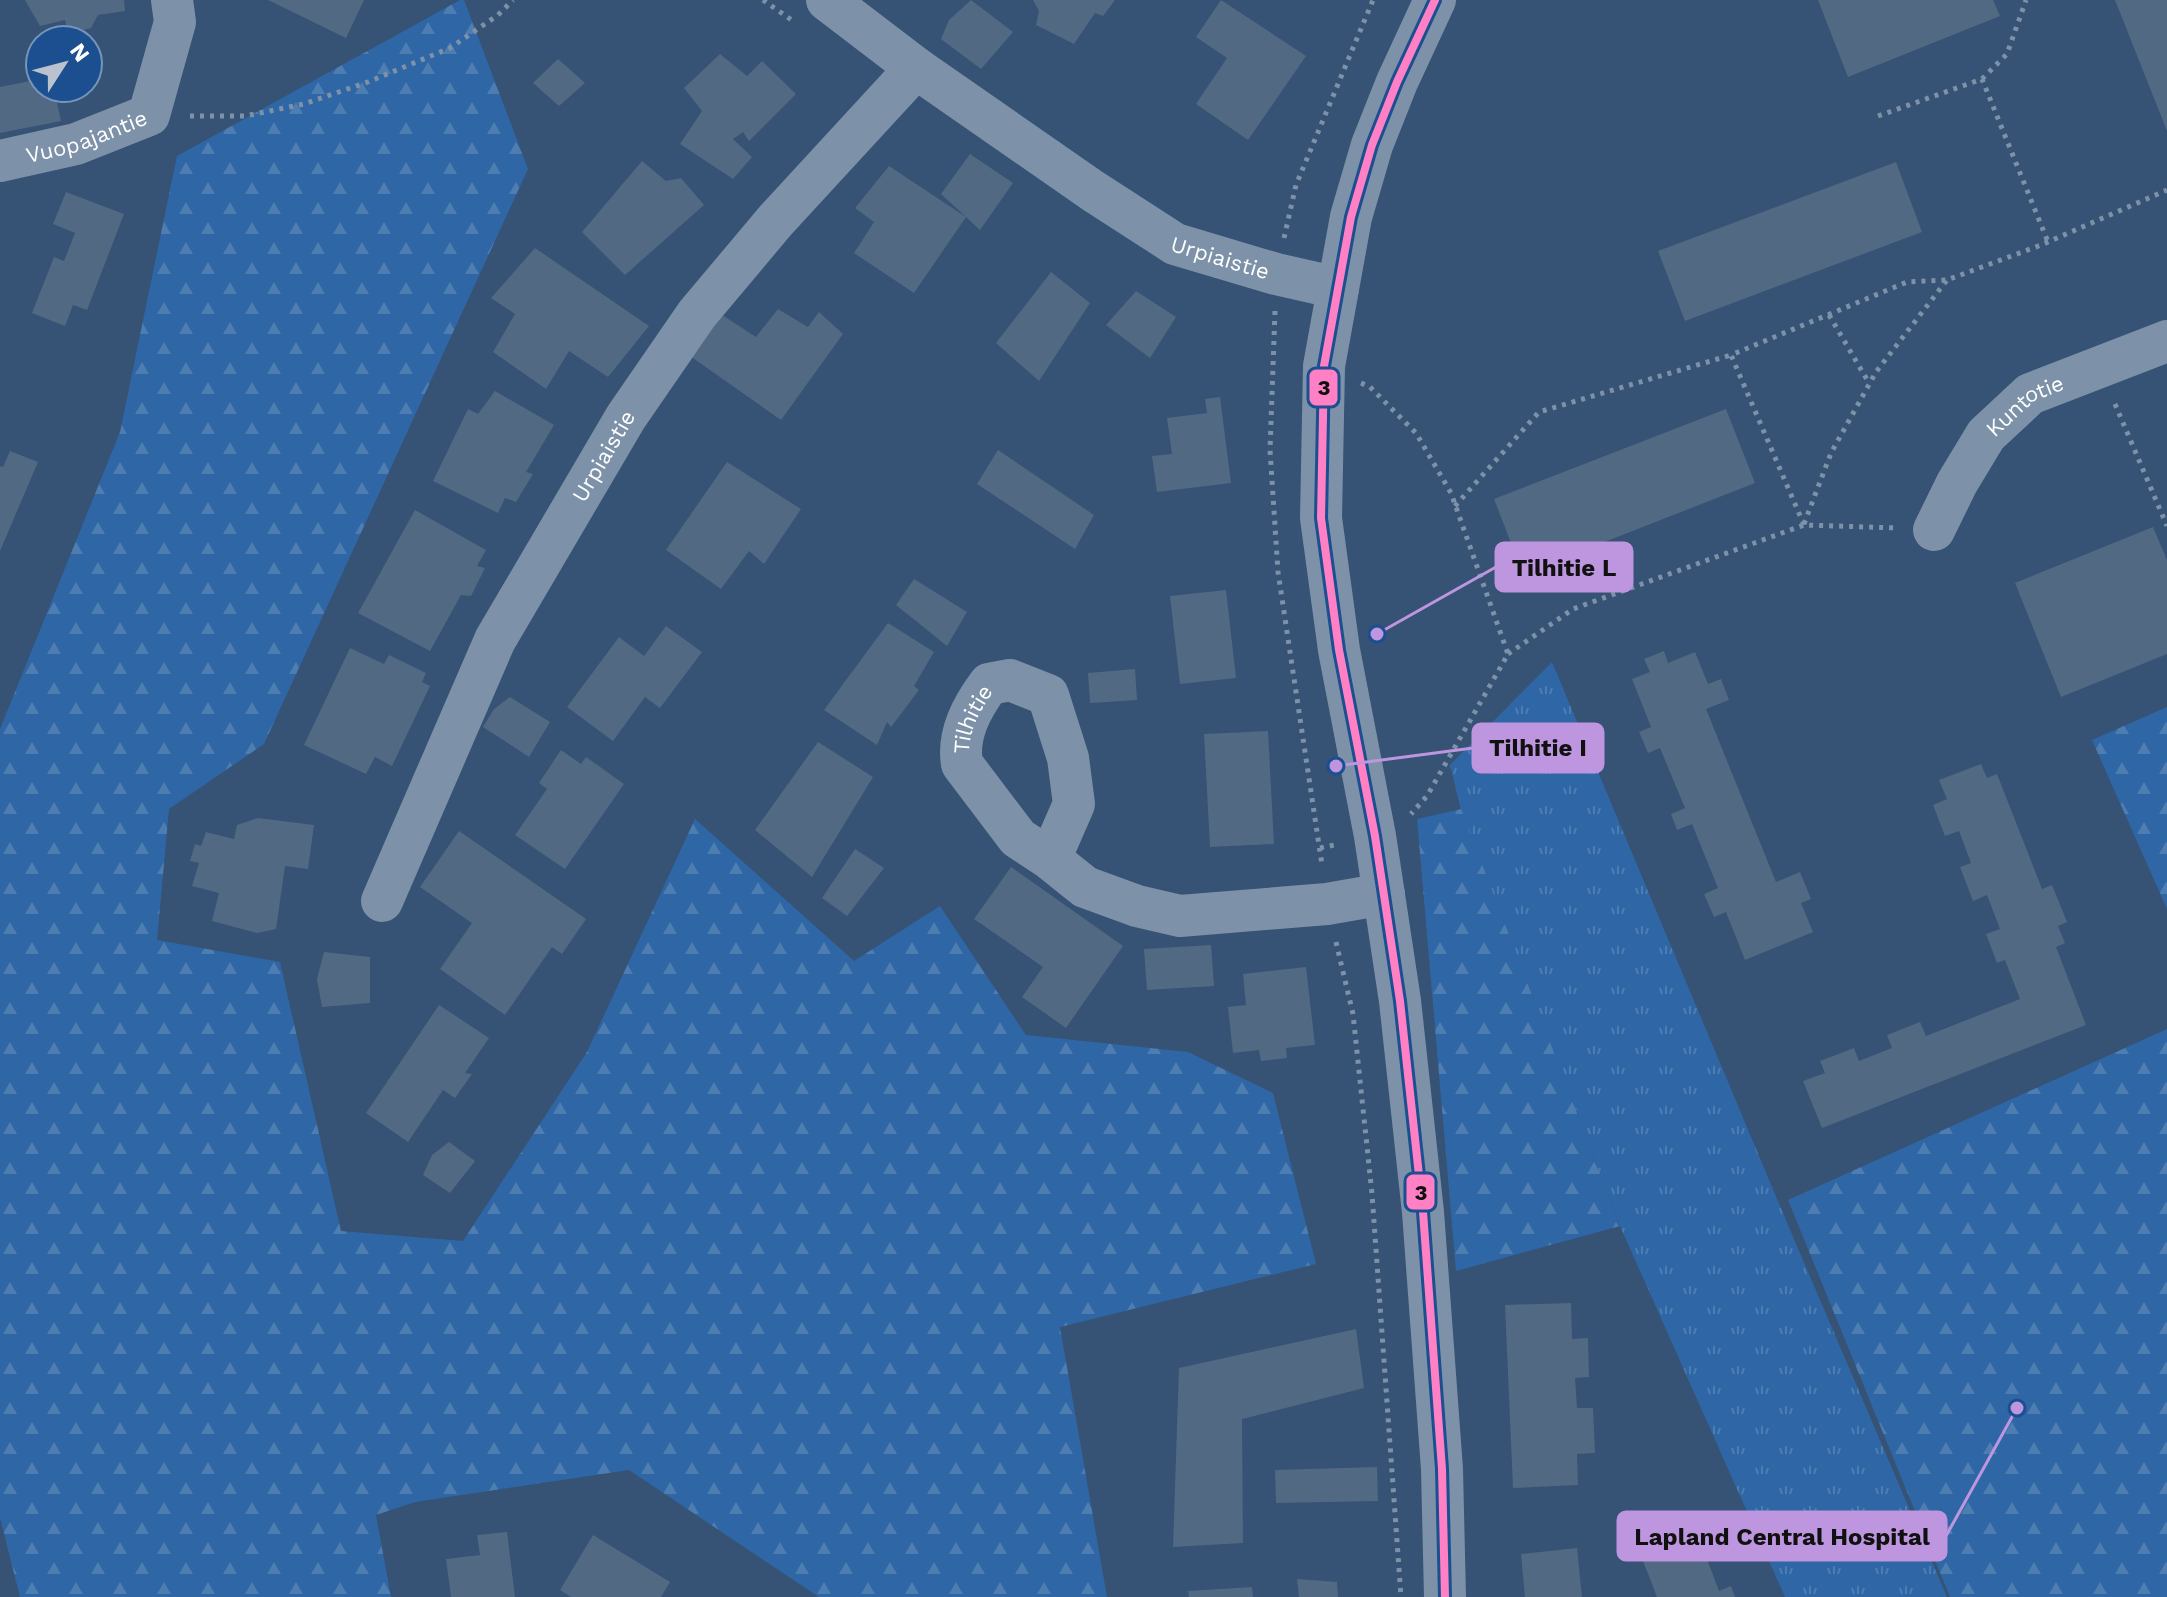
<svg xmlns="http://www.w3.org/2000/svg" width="2167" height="1597" font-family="'Work Sans',sans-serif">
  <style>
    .grass { fill: url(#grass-tufts) }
    .forest { fill: url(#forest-firs) }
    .building { fill: #526984 }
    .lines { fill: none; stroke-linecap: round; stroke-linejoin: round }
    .path { stroke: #7d92a8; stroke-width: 5; stroke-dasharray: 4 6; stroke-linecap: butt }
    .minor { stroke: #7d92a8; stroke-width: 42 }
    .bus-1-casing { stroke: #1b4f8f; stroke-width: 14 }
    .bus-1 { stroke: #ff80c5; stroke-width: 8 }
    .labels { text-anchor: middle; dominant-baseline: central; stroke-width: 6; stroke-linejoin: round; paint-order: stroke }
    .street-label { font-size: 22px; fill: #fff; stroke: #1b4f8f }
    .leader { fill: none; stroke: #bd96df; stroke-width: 3 }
    .callout-dot { fill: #bd96df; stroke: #1b4f8f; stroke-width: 3 }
    .callout { fill: #bd96df; stroke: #bd96df; stroke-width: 3 }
    .callout-label { font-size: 24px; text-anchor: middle; font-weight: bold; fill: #111 }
    .line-badge { stroke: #1b4f8f; stroke-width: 3 }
    .pale-badge-label { font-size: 22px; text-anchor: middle; font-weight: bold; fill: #111 }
  </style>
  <defs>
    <pattern id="grass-tufts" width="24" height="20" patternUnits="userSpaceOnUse" patternTransform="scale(2)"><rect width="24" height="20" fill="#2f66a5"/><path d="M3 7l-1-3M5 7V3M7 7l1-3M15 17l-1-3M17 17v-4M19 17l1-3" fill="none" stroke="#4e7db2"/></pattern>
    <pattern id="forest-firs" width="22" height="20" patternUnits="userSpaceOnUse" patternTransform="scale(2)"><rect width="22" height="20" fill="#2f66a5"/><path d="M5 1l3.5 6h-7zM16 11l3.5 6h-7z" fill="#4e7db2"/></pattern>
  </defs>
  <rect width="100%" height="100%" fill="#365274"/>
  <path class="grass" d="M1552 662 1785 1218 1947 1597H1785L1620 1226 1461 810 1450 765Z"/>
  <path class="forest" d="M460 0H464L528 169 264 744 169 809 157 940 280 962 341 1231 463 1241 587 1052 695 819 854 961 940 906 1026 1035 1188 1052 1273 1093 1316 1264 1060 1327 1107 1597H819L629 1470 415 1502 376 1515 391 1597H20L0 1518V729L120 432 177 156Z
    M2167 707V909L2092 740Z
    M1461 809 1620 1226 1456 1271 1417 819Z
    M2167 1029V1597H1950L1788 1200Z"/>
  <path class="building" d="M25 0H124L125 11 98 15 91 28 68 34 65 20 40 26Z
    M268 0H364L346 38Z
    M971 0 1013 32 981 69 941 39 949 20Z
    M1033 0H1115L1103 16 1095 13 1074 44 1036 25 1039 11Z
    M1221 0 1306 56 1248 140 1196 104 1227 58 1196 37Z
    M1818 0H1993L2000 16 1848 77Z
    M2115 0H2167V131Z
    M720 54 747 76 762 61 796 94 749 141 743 132 733 139 752 157 733 179 680 144 702 111 684 88Z
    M558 59 585 83 559 106 533 83Z
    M40 79V88H54L61 121 0 133V87Z
    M970 154 1013 183 980 230 966 217 914 293 854 253 874 222 855 208 889 166 966 217 941 194Z
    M642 161 666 181 681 178 704 205 625 275 582 232Z
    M1896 162 1922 232 1685 321 1658 251Z
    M66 192 124 214 87 310 73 305 65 326 32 313 54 257 64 261 75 233 53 224Z
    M535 248 649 326 608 377 569 351 546 389 493 352 515 314 491 298Z
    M1051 272 1090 303 1039 381 996 343Z
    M1136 291 1176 317 1150 358 1106 325Z
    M778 309 808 327 819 312 843 334 781 420 690 356 719 313 756 337Z
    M495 391 554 425 526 472 533 474 516 502 505 498 498 513 433 481 468 409 478 414Z
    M1220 397 1231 483 1157 492 1152 456 1172 454 1167 418 1207 413 1205 399Z
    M1726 409 1755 483 1523 574 1494 499Z
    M998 450 1094 515 1075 549 977 484Z
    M10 451 38 462 0 551V466L3 467Z
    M727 462 801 509 764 564 749 551 721 589 666 550Z
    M415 510 486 550 477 566 485 568 471 596 461 595 430 651 358 613Z
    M2153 527 2167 560V654L2061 697 2015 583Z
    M914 579 967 612 947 646 896 605Z
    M1226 590 1236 678 1180 684 1170 596Z
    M888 623 934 652 914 686 919 690 891 727 887 722 877 745 824 710Z
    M666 626 702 652 660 708 645 697 613 741 567 707 619 637 644 656Z
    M350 648 384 664 389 655 426 673 422 682 430 686 392 766 375 757 366 774 304 745Z
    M1664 651 1668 663 1695 652 1708 684 1721 679 1729 700 1706 709 1776 882 1800 872 1811 899 1801 903 1813 932 1745 960 1726 912 1714 917 1704 894 1718 888 1692 824 1677 830 1671 814 1685 808 1660 748 1648 753 1639 732 1651 727 1632 679 1650 672 1644 659Z
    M1135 669 1137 700 1090 703 1088 673Z
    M510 697 550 722 529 757 483 727 494 709Z
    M1268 731 1274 844 1210 847 1204 734Z
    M818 742 873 777 812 877 755 830Z
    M561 750 581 764 586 757 624 784 565 869 515 835 547 789 539 783Z
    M1981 764 1987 778 1997 774 2042 889 2052 885 2067 922 2058 926 2065 943 2056 947 2086 1025 1822 1128 1803 1081 1825 1073 1820 1061 1854 1048 1859 1061 1892 1048 1887 1035 1920 1022 1926 1036 2020 999 2005 960 1997 963 1986 934 2000 929 1987 895 1973 901 1960 867 1971 863 1959 831 1945 836 1933 805 1947 799 1939 780Z
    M258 818 314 825 308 869 285 866 276 929 257 933 212 921 219 893 192 886 199 863 190 861 195 844 201 846 206 832 234 839 237 825Z
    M459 831 586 919 562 954 552 947 505 1015 440 969 472 923 420 887Z
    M855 849 884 868 847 916 822 898Z
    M1011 867 1123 946 1066 1028 1022 997 1043 967 974 919Z
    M1211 945 1214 986 1147 990 1144 949Z
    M324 952 370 957V1003L322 1007 317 979Z
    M1306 967 1315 1045 1286 1048 1287 1058 1261 1061 1259 1050 1233 1053 1228 1007 1246 1005 1243 974Z
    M439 1005 489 1038 465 1073 472 1074 455 1098 443 1090 408 1142 366 1113Z
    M449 1142 475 1161 450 1193 423 1175 432 1155Z
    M1571 1303 1572 1339 1588 1338 1589 1377 1575 1378 1577 1408H1593L1595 1453 1577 1454 1578 1485 1513 1488 1505 1305Z
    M1356 1329 1364 1388 1242 1419 1243 1543 1173 1547 1179 1368Z
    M1377 1467 1378 1501 1276 1503 1275 1470Z
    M507 1532 515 1597H451L446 1559 480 1555 477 1535Z
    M593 1535 670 1582 661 1597H571L560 1590Z
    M1681 1537 1687 1552 1702 1546 1719 1591 1731 1586 1735 1597H1657L1640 1553Z
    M1577 1548 1582 1597H1525L1521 1554Z
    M1297 1579 1337 1582 1338 1597H1299Z
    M1252 1587 1253 1597H1189L1188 1591Z"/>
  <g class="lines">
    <path class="path" d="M763 0 793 21
      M1982 79 2007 54 2026 0
      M190 116H245L304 104 368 82 450 48 498 15 513 0
      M1878 116 1982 79 2048 242
      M1284 238 1296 185 1373 0
      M1275 311 1270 450 1278 572 1322 865
      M1829 315 1869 383
      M1361 383 1370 387 1416 433 1451 493 1508 654 1427 796 1411 814
      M2115 404 2167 526
      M1455 506 1539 412 1731 355
      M1804 524 1831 453 1876 372 1947 280
      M1804 525 1731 355 1907 282 1947 280 2041 245 2167 190
      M1508 654 1573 609 1804 525 1898 528
      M1320 848 1339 844
      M1336 942 1353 1014 1372 1194 1401 1597"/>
    <g class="minor">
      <path d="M827 0 916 68"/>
      <path d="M1435 0 1397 82 1372 145 1351 217 1324 366 1321 518 1339 650 1375 836 1400 1001 1423 1212 1442 1469 1445 1597"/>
      <path id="s1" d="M0 161 76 144 149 115 175 22 172 0"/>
      <path id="s2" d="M1934 530 1957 483 1986 435 2030 394 2167 341"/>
      <path id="s3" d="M1050 859 1018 838 962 764C957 734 972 707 989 684L1010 680 1048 695 1068 758 1074 804 1050 859 1085 887 1137 906 1180 916 1327 904 1384 894"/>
      <path id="s4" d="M382 901 495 640 626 417 697 314 776 220 916 68 1093 191 1175 244 1276 274 1338 288"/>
    </g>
    <g class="bus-1-casing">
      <path id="bus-1" d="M1435 0 1397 82 1372 145 1351 217 1324 366 1321 518 1339 650 1375 836 1400 1001 1423 1212 1442 1469 1445 1597"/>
    </g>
    <use href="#bus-1" class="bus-1"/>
  </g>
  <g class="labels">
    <g class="street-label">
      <text stroke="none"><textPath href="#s1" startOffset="90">Vuopajantie</textPath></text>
      <text stroke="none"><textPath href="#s4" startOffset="1358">Urpiaistie</textPath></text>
      <text stroke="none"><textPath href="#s2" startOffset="158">Kuntotie</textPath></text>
      <text stroke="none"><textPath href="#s4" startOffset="498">Urpiaistie</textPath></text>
      <text stroke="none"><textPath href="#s3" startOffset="178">Tilhitie</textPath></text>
    </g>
  </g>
  <path class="leader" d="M1377 634L1496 567M1336 766L1473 748M2017 1408L1946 1536"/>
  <g class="callout-dot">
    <circle cx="1377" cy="634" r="8"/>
    <circle cx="1336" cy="766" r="8"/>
    <circle cx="2017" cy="1408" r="8"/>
  </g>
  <g class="callout">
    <rect x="1496" y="543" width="136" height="48" rx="8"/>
    <rect x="1473" y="724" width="130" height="48" rx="8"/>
    <rect x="1618" y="1512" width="328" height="48" rx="8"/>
  </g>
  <g class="callout-label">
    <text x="1564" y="576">Tilhitie L</text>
    <text x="1538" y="756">Tilhitie I</text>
    <text x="1782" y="1545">Lapland Central Hospital</text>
  </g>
  <g class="line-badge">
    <rect x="1308" y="368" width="31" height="39" rx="8" fill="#ff80c5"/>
    <rect x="1405" y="1173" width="31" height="38" rx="8" fill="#ff80c5"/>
  </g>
  <g class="pale-badge-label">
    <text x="1324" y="395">3</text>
    <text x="1421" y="1200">3</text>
  </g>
  <g transform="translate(64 64) rotate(54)"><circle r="38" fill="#1b4f8f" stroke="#7695bc" stroke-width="2"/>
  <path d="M0-6L14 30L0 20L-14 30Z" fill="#b9c2ce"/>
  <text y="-12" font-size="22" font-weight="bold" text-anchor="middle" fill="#ffffff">N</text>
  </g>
</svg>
